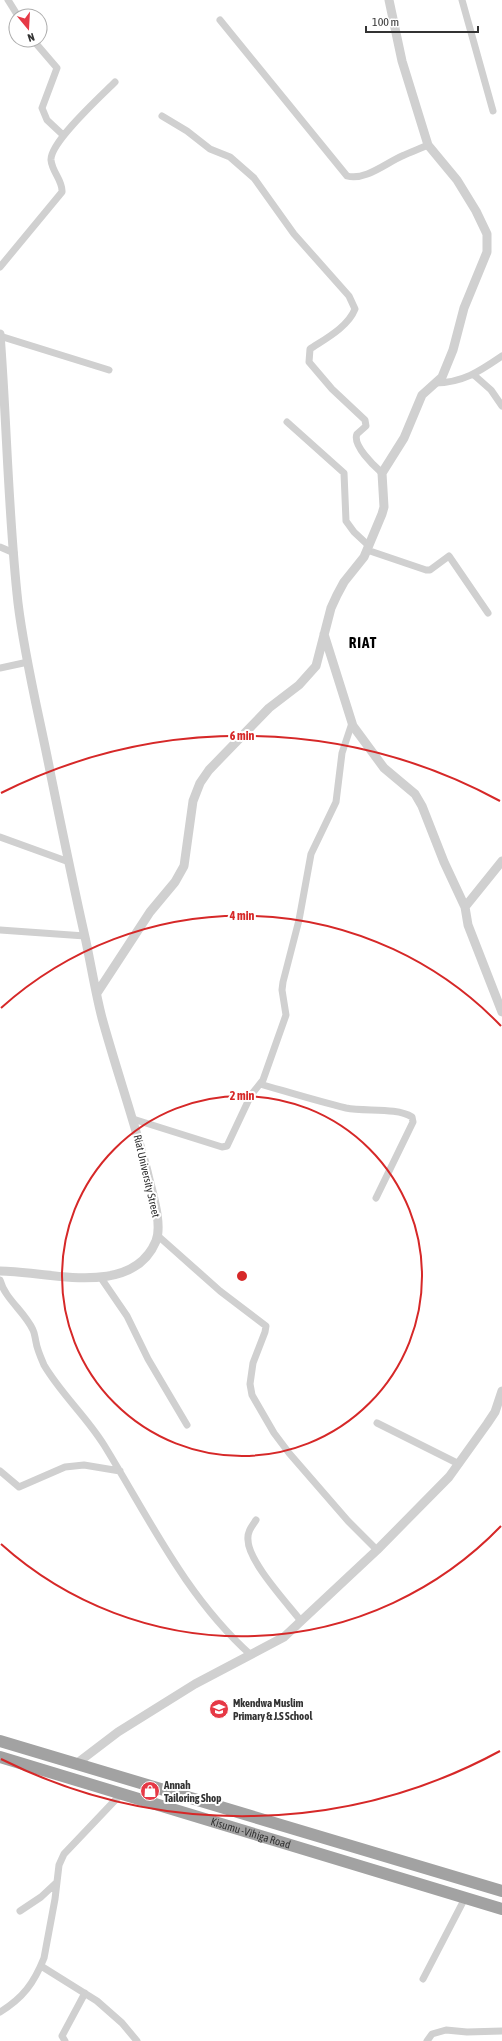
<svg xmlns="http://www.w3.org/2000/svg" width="502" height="2041" font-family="'Asap Condensed',sans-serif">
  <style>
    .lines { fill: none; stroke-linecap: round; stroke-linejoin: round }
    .minor { stroke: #d0d0d0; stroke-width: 7 }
    .tertiary { stroke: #d0d0d0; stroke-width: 9 }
    .trunk { stroke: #a2a2a2; stroke-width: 12 }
    .ring { fill: none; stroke: #d62828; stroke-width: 2 }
    .labels { text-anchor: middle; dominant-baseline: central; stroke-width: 4; stroke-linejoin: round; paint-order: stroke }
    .street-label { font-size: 11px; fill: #333; stroke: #fff }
    .poi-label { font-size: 11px; font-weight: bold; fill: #333; stroke: #fff; text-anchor: start }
    .district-label { font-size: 15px; font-weight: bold; letter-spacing: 1px; fill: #000; stroke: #fff }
    .centre { fill: #d62828; stroke: #fff; stroke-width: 2 }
    .ring-label { font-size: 12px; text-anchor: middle; font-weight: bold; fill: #d62828; stroke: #fff; stroke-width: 4; stroke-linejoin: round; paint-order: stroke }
  </style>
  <rect width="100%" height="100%" fill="#fff"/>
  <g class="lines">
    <path class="minor" d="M8 0 18 16
      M462 0 493 111
      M220 20 347 176C365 181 386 163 402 156 410 152 419 149 428 145
      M33 40 57 68 42 108 47 120 63 135
      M162 116 187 131 210 149 230 157 254 178 294 234 349 296 355 309C348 327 325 339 310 349L309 362 332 389 365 420 366 426 357 434C352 445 374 466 382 473
      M0 267 62 192C63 181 52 172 51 160 50 142 101 96 115 82
      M0 336 109 370
      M474 375 491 390 502 406
      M435 383C463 383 480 371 502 356
      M287 422 344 473 346 521 354 532 369 546
      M0 547 14 553
      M367 550 426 570H430L449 556 488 613
      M0 668 28 662
      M0 837 69 862
      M0 930 85 936
      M260 1084C288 1092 317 1101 346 1108 365 1112 396 1107 412 1117L413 1122 376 1198
      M133 1119 222 1147 227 1146 251 1095 263 1080 286 1015 282 990 283 982 299 920 311 854 336 802 342 753 352 723
      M157 1235 220 1291 266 1326 265 1332 253 1363 250 1384 252 1395 274 1433 289 1453 348 1521 377 1550
      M101 1278 127 1316 148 1359 187 1425
      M0 1280C5 1299 25 1312 33 1330 35 1334 35 1338 36 1342 37 1349 41 1358 44 1365 61 1394 86 1416 104 1445 149 1518 186 1597 251 1655
      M377 1423 459 1464
      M0 1471 19 1487 65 1467 84 1465 120 1471
      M256 1520C252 1526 247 1532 248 1540 248 1561 287 1603 301 1621
      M20 1911 41 1897 56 1883
      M41 1966 97 2001 122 2023 137 2041
      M423 1979 465 1898
      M0 2012C23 1998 34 1983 44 1958L55 1899 59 1865 64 1854 121 1794
      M65 2041 62 2036 85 1993
      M427 2041 432 2034 446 2030 467 2032 502 2031"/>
    <path class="tertiary" d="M0 334C7 424 8 514 18 603 25 661 40 719 51 776 62 830 73 884 85 937 91 964 95 991 102 1018 116 1069 134 1120 147 1171 151 1190 163 1223 156 1241 132 1299 47 1271 0 1271
      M324 634 353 726 384 768 415 794 422 806 444 862 465 907 468 925 502 1012
      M465 907 502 861
      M97 993 150 912 175 882 184 866 193 801 200 783 209 770 269 708 299 685 316 666 331 608 337 595 344 582 364 557 382 514 384 507 382 473 404 438 422 395 442 377 453 350 464 308 487 252V234L476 211 457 180 428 145 402 61 389 0
      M76 1764 118 1732 195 1684 284 1637 377 1550 449 1477 487 1424 495 1412 502 1391"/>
    <g class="trunk">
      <path d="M0 1741 502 1891"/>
      <path id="s1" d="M0 1757 502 1909"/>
    </g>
  </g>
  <g class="ring">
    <circle cx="242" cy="1276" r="180"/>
    <path d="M501 1526A360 360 0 0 1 1 1544M1 1008A360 360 0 0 1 501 1026"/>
    <path d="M500 1751A540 540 0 0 1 1 1759M1 793A540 540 0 0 1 500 801"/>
  </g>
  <defs>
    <g id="school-disc" transform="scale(1)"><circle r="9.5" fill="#e63946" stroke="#fff"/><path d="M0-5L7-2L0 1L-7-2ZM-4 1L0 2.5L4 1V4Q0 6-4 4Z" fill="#fff"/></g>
    <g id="shop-disc" transform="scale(1)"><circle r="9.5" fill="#e63946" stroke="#fff"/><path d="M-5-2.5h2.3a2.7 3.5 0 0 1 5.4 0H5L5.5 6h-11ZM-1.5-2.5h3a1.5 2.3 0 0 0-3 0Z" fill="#fff"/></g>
  </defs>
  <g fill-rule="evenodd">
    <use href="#school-disc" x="219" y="1709"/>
    <use href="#shop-disc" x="150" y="1791"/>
  </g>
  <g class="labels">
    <g class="street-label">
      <text transform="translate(147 1176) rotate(77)">Riat University Street</text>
      <text stroke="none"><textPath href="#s1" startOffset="262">Kisumu -Vihiga Road</textPath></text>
    </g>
    <g class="poi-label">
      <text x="233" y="1703">Mkendwa Muslim<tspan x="233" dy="13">Primary &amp; J.S School</tspan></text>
      <text x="164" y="1785">Annah<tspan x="164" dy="13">Tailoring Shop</tspan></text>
    </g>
    <g class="district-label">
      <text x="363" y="642">RIAT</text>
    </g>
  </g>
  <circle cx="242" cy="1276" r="6" class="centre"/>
  <g class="ring-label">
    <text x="242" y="740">6 min</text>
    <text x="242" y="920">4 min</text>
    <text x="242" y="1100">2 min</text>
  </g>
  <g transform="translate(28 28) rotate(162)"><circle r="19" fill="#ffffff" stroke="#adadad"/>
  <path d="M0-3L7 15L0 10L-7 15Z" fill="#e63946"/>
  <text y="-6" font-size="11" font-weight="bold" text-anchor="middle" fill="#333333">N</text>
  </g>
  <path d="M366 26v6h112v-6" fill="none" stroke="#333333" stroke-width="2"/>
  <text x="372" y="26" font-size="12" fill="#333333" stroke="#ffffff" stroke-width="3" paint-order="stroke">100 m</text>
</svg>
